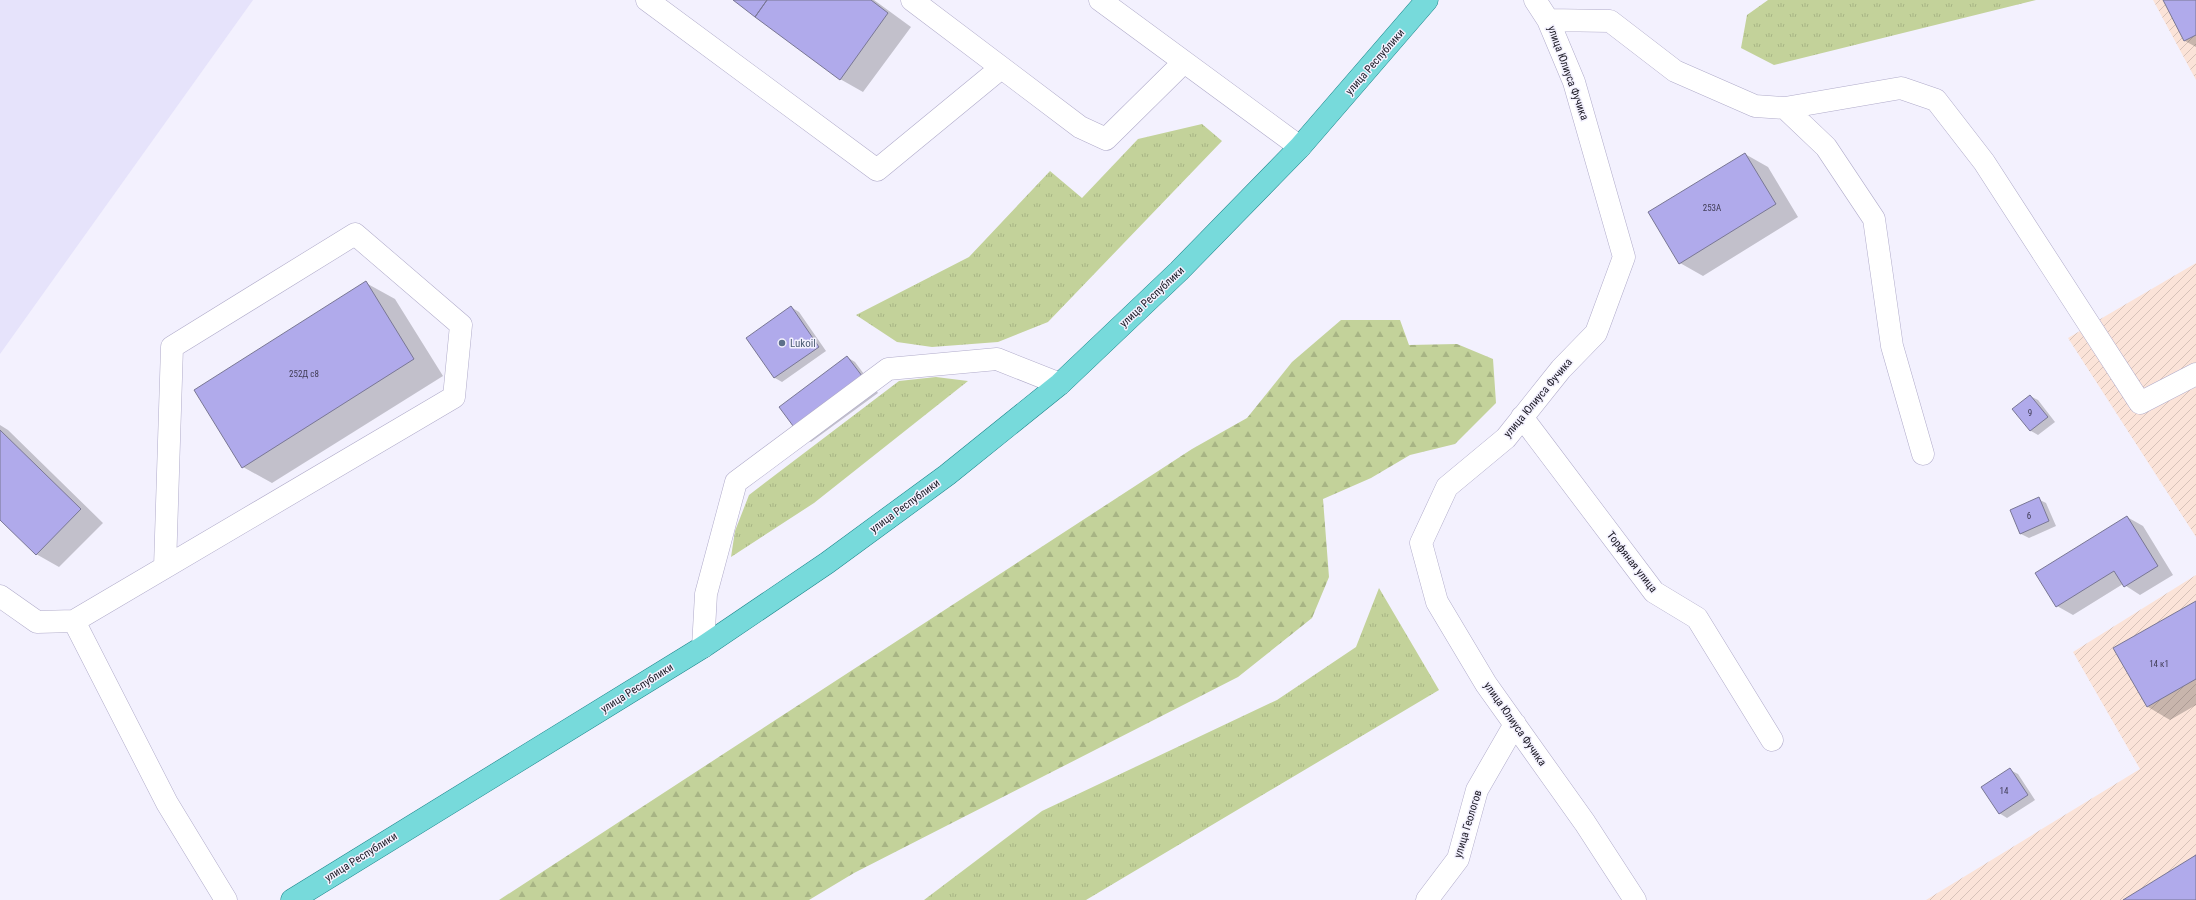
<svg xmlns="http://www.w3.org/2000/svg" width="2196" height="900" font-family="'Roboto Condensed',sans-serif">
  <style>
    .industrial { fill: url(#industrial-furrows) }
    .built { fill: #e6e3fb }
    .grass { fill: url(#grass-tufts) }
    .forest { fill: url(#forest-firs) }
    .shadow { fill: #0003 }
    .building { fill: #b0aaeb; stroke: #797794 }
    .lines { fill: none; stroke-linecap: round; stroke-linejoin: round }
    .minor-casing { stroke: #b0abca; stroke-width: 23 }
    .major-casing { stroke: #1c868b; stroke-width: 23 }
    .minor { stroke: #fff; stroke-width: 22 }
    .major { stroke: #77dadb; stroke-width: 22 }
    .service-dot { fill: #5c6f8a; stroke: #f3f1fe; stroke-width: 1.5 }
    .labels { text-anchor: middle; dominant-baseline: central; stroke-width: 3; stroke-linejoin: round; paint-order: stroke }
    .number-label { font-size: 9px; fill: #403c55 }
    .street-label { font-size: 11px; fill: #1a1823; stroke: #f3f1fe }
    .service-label { font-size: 11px; fill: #4e5e75; stroke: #f3f1fe; text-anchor: start }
  </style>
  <defs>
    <pattern id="industrial-furrows" width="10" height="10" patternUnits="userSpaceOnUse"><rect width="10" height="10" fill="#fbe3d8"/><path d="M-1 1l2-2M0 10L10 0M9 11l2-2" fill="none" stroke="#d7c2b9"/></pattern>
    <pattern id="grass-tufts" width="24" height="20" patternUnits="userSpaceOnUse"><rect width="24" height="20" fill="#c3d29a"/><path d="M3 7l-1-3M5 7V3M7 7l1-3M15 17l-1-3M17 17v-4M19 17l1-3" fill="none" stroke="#a7b484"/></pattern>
    <pattern id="forest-firs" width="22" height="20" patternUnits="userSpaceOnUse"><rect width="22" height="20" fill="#c3d29a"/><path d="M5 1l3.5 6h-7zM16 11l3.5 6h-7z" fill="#a7b484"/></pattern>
  </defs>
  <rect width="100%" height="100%" fill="#f3f1fe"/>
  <path class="industrial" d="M2153 0H2196V80Z
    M2196 263V537L2068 338Z
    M2196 575V900H1926L2140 769 2073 652Z"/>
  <path class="built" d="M0 0H253L0 354Z"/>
  <path class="grass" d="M1768 0H2036L1774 65 1741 48 1747 15Z
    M1202 124 1222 141 1048 322 998 342 932 347 897 342 856 315 969 257 1050 171 1082 198 1138 139Z
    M936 377 968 381 814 503 731 557 735 531 749 495 899 381Z
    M1379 588 1439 690 1086 900H924L1042 811 1277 700 1356 647Z"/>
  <path class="forest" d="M1341 320H1400L1409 345 1457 344 1493 359 1496 403 1455 444 1410 455 1371 478 1323 499 1329 577 1312 618 1238 677 854 873 809 900H499L1192 449 1247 418 1292 362Z"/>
  <path class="shadow" d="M734 0H874L911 27 863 92 840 79Z
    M2164 0H2196V47L2185 41Z
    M1745 154 1768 167 1798 217 1703 276 1680 263Z
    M366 283 395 299 443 376 272 483 243 467Z
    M791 307 799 312 826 351 782 382 775 378 747 339Z
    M847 357 855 362 878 393 811 442 803 438Z
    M2030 396 2038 400 2055 422 2038 435 2031 431 2013 409Z
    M0 425 8 430 103 523 59 567 36 554 0 518Z
    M2038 499 2046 503 2056 526 2029 538 2021 534 2011 511Z
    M2127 517 2143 526 2173 575 2140 595 2123 584 2073 615 2057 606Z
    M2196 602V705L2170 720 2148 707Z
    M2010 770 2018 774 2035 800 2007 818 1999 813Z"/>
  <path class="building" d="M733 0H767L755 17Z
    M767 0H871L888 13 840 80 755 17Z
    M2163 0H2196V35L2184 41Z
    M1745 153 1776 204 1679 264 1648 212Z
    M366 281 414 359 242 468 194 390Z
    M791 306 819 347 774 378 746 338Z
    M847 356 871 388 802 438 779 407Z
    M2030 395 2048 417 2030 431 2012 409Z
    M0 430 81 509 36 555 0 520Z
    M2039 497 2049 521 2020 534 2010 510Z
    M2127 516 2158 566 2124 587 2114 571 2056 607 2035 573Z
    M2196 601V679L2147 707 2113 648Z
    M2010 768 2028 795 1999 814 1981 787Z
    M2196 855V900H2123Z"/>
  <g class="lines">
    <g class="minor-casing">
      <path id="minor" d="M647 0 877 170 1001 68
        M912 0 1080 127 1106 139 1184 62
        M1100 0 1300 147
        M1535 0 1548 20 1574 82 1624 257 1596 333 1561 369 1506 438 1447 487 1421 543 1437 602 1486 684 1585 823 1635 900
        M1548 20 1610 21 1675 71 1755 106 1785 108 1901 88 1936 100 1984 162 2140 403 2196 374
        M1785 108 1826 147 1874 219 1892 346 1923 454
        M1522 417 1654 592 1697 618 1772 740
        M0 596 37 622 74 621 167 803 226 900
        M74 621 454 397 461 325 355 234 172 347 165 567
        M703 647 706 594 736 482 888 369 997 359 1060 384
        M1427 900 1458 859 1477 790 1515 724"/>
    </g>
    <g class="major-casing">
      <path id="major" d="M292 900 703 647 827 563 947 475 1060 384 1179 271 1300 147 1427 0"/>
    </g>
    <use href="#minor" class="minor"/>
    <use href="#major" class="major"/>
  </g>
  <circle class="service-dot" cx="782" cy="343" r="4"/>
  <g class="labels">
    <g class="number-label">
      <text x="1712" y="208">253А</text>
      <text x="304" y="374">252Д с8</text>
      <text x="2030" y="413">9</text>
      <text x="2029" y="516">6</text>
      <text x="2159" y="664">14 к1</text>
      <text x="2004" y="791">14</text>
    </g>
    <g class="street-label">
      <text transform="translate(1375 62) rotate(-49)">улица Республики</text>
      <text transform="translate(1568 73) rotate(70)">улица Юлиуса Фучика</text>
      <text transform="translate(1152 297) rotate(-43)">улица Республики</text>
      <text transform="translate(1538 398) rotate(-50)">улица Юлиуса Фучика</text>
      <text transform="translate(905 506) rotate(-36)">улица Республики</text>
      <text transform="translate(1632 562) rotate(52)">Торфяная улица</text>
      <text transform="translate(637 688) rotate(-32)">улица Республики</text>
      <text transform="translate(1515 724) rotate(55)">улица Юлиуса Фучика</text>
      <text transform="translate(1468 824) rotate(-73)">улица Геологов</text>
      <text transform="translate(361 857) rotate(-32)">улица Республики</text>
    </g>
    <g class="service-label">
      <text x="790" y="343">Lukoil</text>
    </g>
  </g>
</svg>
